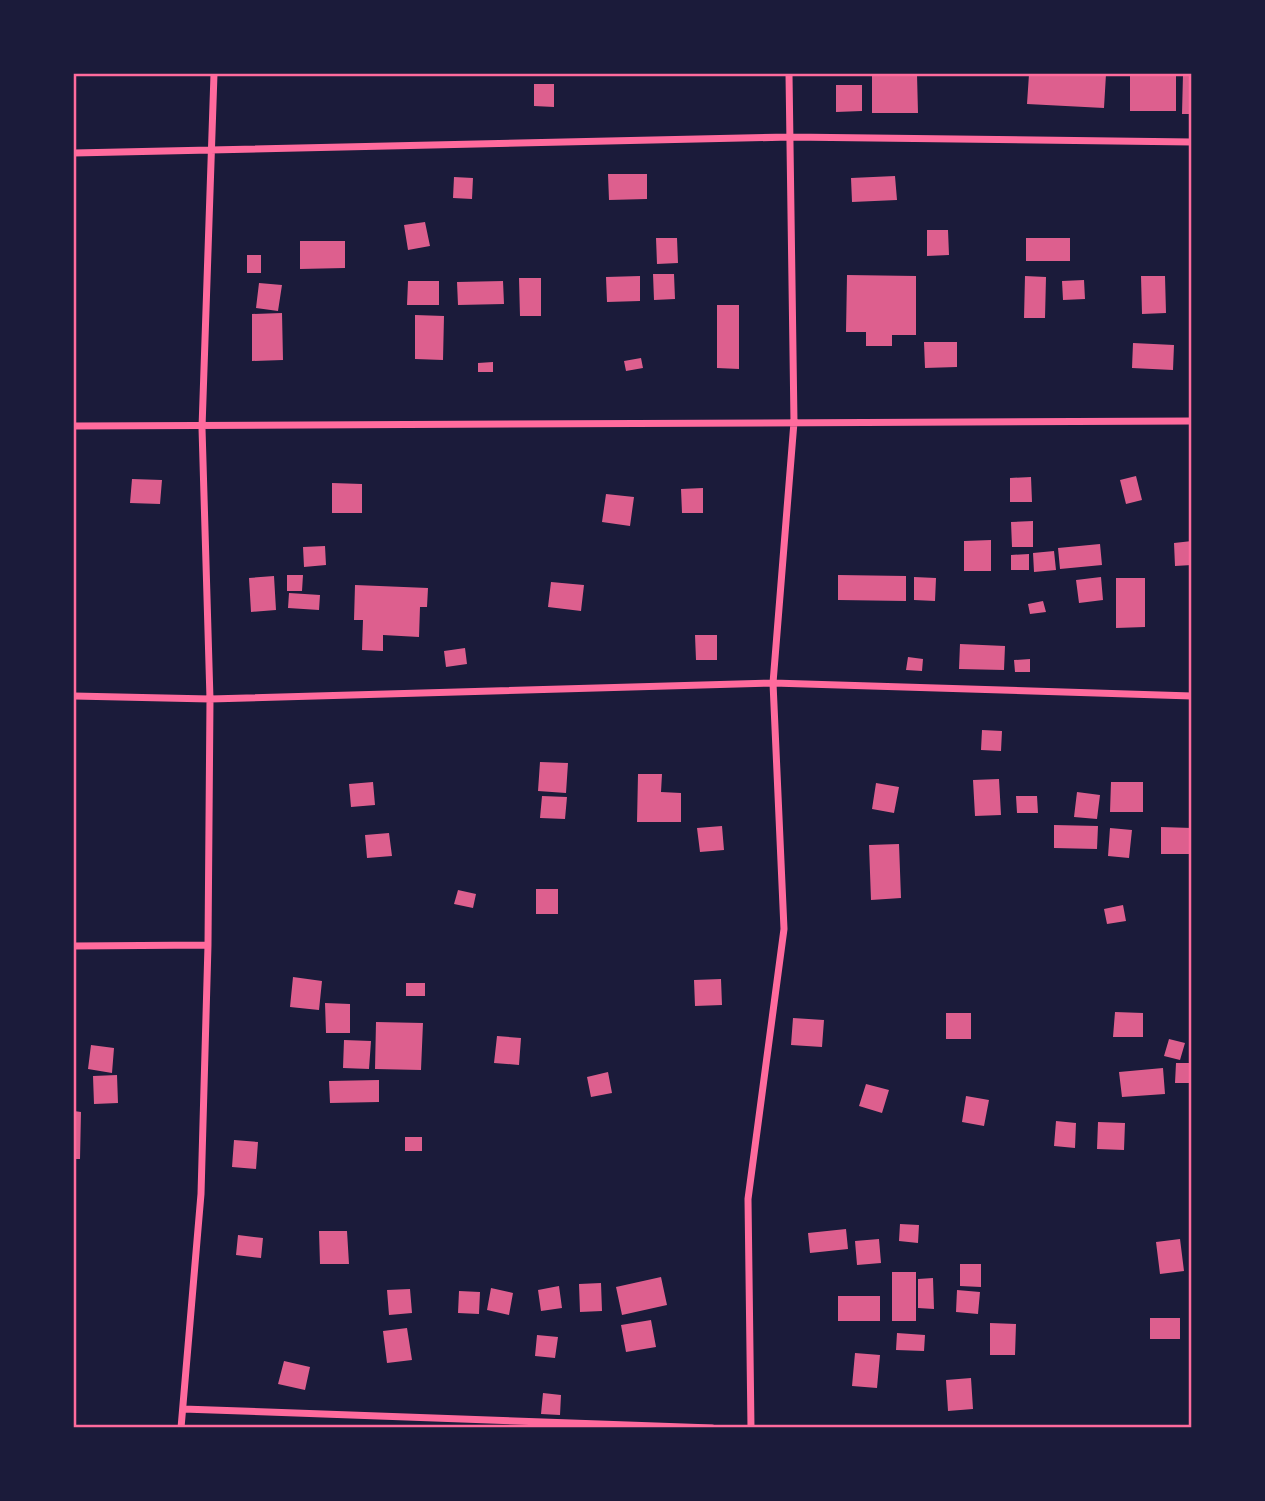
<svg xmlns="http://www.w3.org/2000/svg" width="1265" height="1501" font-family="'Fira Sans',sans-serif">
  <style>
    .building { fill: #dd5f8e }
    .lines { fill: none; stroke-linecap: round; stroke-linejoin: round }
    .minor { stroke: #ff6b9d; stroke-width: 7 }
    .neatline { fill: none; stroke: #ff6b9d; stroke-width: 2.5 }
  </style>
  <rect width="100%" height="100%" fill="#1b1b3a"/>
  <path class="building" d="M872 74H917L918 113H872Z
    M1029 74H1106L1104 108 1027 104Z
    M1130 74H1176V111H1130Z
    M1183 74H1192V114H1182Z
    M534 84H554V107L534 106Z
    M836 85H862V111L836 112Z
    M608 174H647V199L609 200Z
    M895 176 897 200 852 202 851 178Z
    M454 177 473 178 472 199 453 198Z
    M425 222 430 246 408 250 404 225Z
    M927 230H948L949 255 927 256Z
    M656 238H677L678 263 657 264Z
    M1026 238H1070V261H1026Z
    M300 241H345V268L300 269Z
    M247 255H261V273H247Z
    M653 274H674L675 299 654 300Z
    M847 275 916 276V335H892V346H866V332H846Z
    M640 276V301L607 302 606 277Z
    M1025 276 1046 277 1045 318H1024Z
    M1141 276H1165L1166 313 1142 314Z
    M519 278H541V316H520Z
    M1084 280 1085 299 1063 300 1062 281Z
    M408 281H439V305H407Z
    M503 281 504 304 458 305 457 282Z
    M259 283 282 285 278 311 256 308Z
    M717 305H739V369L717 368Z
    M282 313 283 360 252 361V314Z
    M415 315 444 316 443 360 415 359Z
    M924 342H957V367L925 368Z
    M1133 343 1174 345 1173 370 1132 368Z
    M641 358 643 368 626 371 624 361Z
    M493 362V372H478V363Z
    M1136 476 1142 500 1126 504 1120 480Z
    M1031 477 1032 502H1010V478Z
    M132 479 162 480 160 504 130 503Z
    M332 483 362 484V513H332Z
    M703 488V513H682L681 489Z
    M606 494 634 497 630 526 602 522Z
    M1033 521V547H1012L1011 522Z
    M991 540V571H964V541Z
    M1192 541V565L1175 566 1174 543Z
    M1100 544 1102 565 1060 569 1058 548Z
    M325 546 326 565 304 567 303 547Z
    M1054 551 1056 570 1034 572 1033 553Z
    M1029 554V570H1011V555Z
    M287 575H303L302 591H287Z
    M838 575 906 576V601L838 600Z
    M274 576 276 610 251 612 249 578Z
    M914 577 936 578 935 601 914 600Z
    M1101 577 1103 600 1079 603 1076 580Z
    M1116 578H1145V627L1116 628Z
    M551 582 584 585 581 611 548 607Z
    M355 585 428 588 427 607H420L419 637 383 635V651L362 650 363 620H354Z
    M289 593 320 595 319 610 288 608Z
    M1043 601 1046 612 1030 614 1028 604Z
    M695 635H717V660H696Z
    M960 644 1005 646 1004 670 959 669Z
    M465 648 467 664 446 667 444 651Z
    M908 657 923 659 922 671 906 670Z
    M1030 659V672H1015L1014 660Z
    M982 730 1002 731 1001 751 981 750Z
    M540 762 568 763 566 793 538 791Z
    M638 774H662L661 792 681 793V822H637Z
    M999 779 1001 815 975 816 973 780Z
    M373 782 375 805 351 807 349 784Z
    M1111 782H1143V812H1110Z
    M876 783 899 787 894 813 872 809Z
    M1077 792 1100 795 1097 819 1074 817Z
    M542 796 567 797 565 819 540 818Z
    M1016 796H1037L1038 813H1017Z
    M1054 825 1098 826 1097 849 1054 848Z
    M722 826 724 850 700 852 697 828Z
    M1161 827 1192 828V854H1161Z
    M1110 828 1132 830 1129 858 1108 856Z
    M389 833 392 856 367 858 365 835Z
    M899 844 901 898 871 900 869 845Z
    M536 889H558V914H536Z
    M458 890 476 894 473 908 454 904Z
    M1123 905 1126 921 1107 924 1104 909Z
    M293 977 322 981 319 1010 290 1007Z
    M721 979 722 1005 695 1006 694 980Z
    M406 983H425V996H406Z
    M325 1003 350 1004V1033H326Z
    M1115 1012 1143 1013V1037H1113Z
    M946 1013H971V1039H946Z
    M793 1018 824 1020 822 1047 791 1045Z
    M376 1022 423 1023 421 1070 375 1069Z
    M497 1036 521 1038 519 1065 494 1063Z
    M1169 1039 1185 1043 1180 1060 1164 1056Z
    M344 1040 371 1041 369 1069 343 1068Z
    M91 1045 114 1048 112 1073 88 1069Z
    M1176 1063H1191L1190 1083H1175Z
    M1163 1068 1165 1094 1122 1097 1119 1072Z
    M608 1072 612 1093 591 1097 587 1077Z
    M117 1075 118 1103 94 1104 93 1076Z
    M379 1080V1102L330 1103 329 1081Z
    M866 1084 889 1090 882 1113 859 1106Z
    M966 1096 989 1100 984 1126 962 1122Z
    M74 1111 81 1112 80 1159H74Z
    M1056 1121 1076 1123 1075 1148 1054 1146Z
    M1098 1122 1125 1123 1124 1150 1097 1149Z
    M405 1137H422V1151H405Z
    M234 1140 258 1142 256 1169 232 1167Z
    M900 1224 919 1225 918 1243 899 1241Z
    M846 1229 848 1249 810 1253 808 1233Z
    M319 1231H347L349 1264H320Z
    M238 1235 263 1238 261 1258 236 1255Z
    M879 1239 881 1263 857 1265 855 1241Z
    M1180 1239 1184 1271 1160 1274 1156 1242Z
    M960 1264H981V1287L960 1286Z
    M892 1272H916V1321H892Z
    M661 1277 667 1305 622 1315 616 1287Z
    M933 1278 934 1309 918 1308V1279Z
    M601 1283 602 1311 580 1312 579 1284Z
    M559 1286 562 1308 541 1311 538 1290Z
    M491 1288 513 1293 509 1315 487 1310Z
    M410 1289 412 1313 389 1315 387 1290Z
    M957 1290 980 1292 978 1314 956 1312Z
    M459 1291 480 1292 479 1314 458 1313Z
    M838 1296H880V1321H838Z
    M1150 1318H1180V1339H1150Z
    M651 1320 656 1347 626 1352 621 1325Z
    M990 1323 1016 1324 1015 1355H990Z
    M407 1328 412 1360 387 1363 383 1331Z
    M897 1333 925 1335 924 1351 896 1350Z
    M537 1335 558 1337 555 1358 535 1356Z
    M855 1353 880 1355 877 1388 852 1386Z
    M284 1361 310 1367 305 1390 278 1384Z
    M971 1378 973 1409 948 1411 946 1380Z
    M543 1393 561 1395 560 1415 541 1414Z"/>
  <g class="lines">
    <path class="minor" d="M74 153 790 137 1192 142
      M74 426 1192 421
      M74 696 210 699 773 683 1192 696
      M74 946 208 945
      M183 1409 712 1428
      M181 1428 201 1194 208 945 210 699 202 428 214 74
      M751 1428 748 1199 784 929 773 683 794 422 789 74"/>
  </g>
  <rect width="1265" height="1501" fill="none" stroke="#1b1b3a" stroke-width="150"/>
  <rect x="75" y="75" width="1115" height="1351" class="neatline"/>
</svg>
